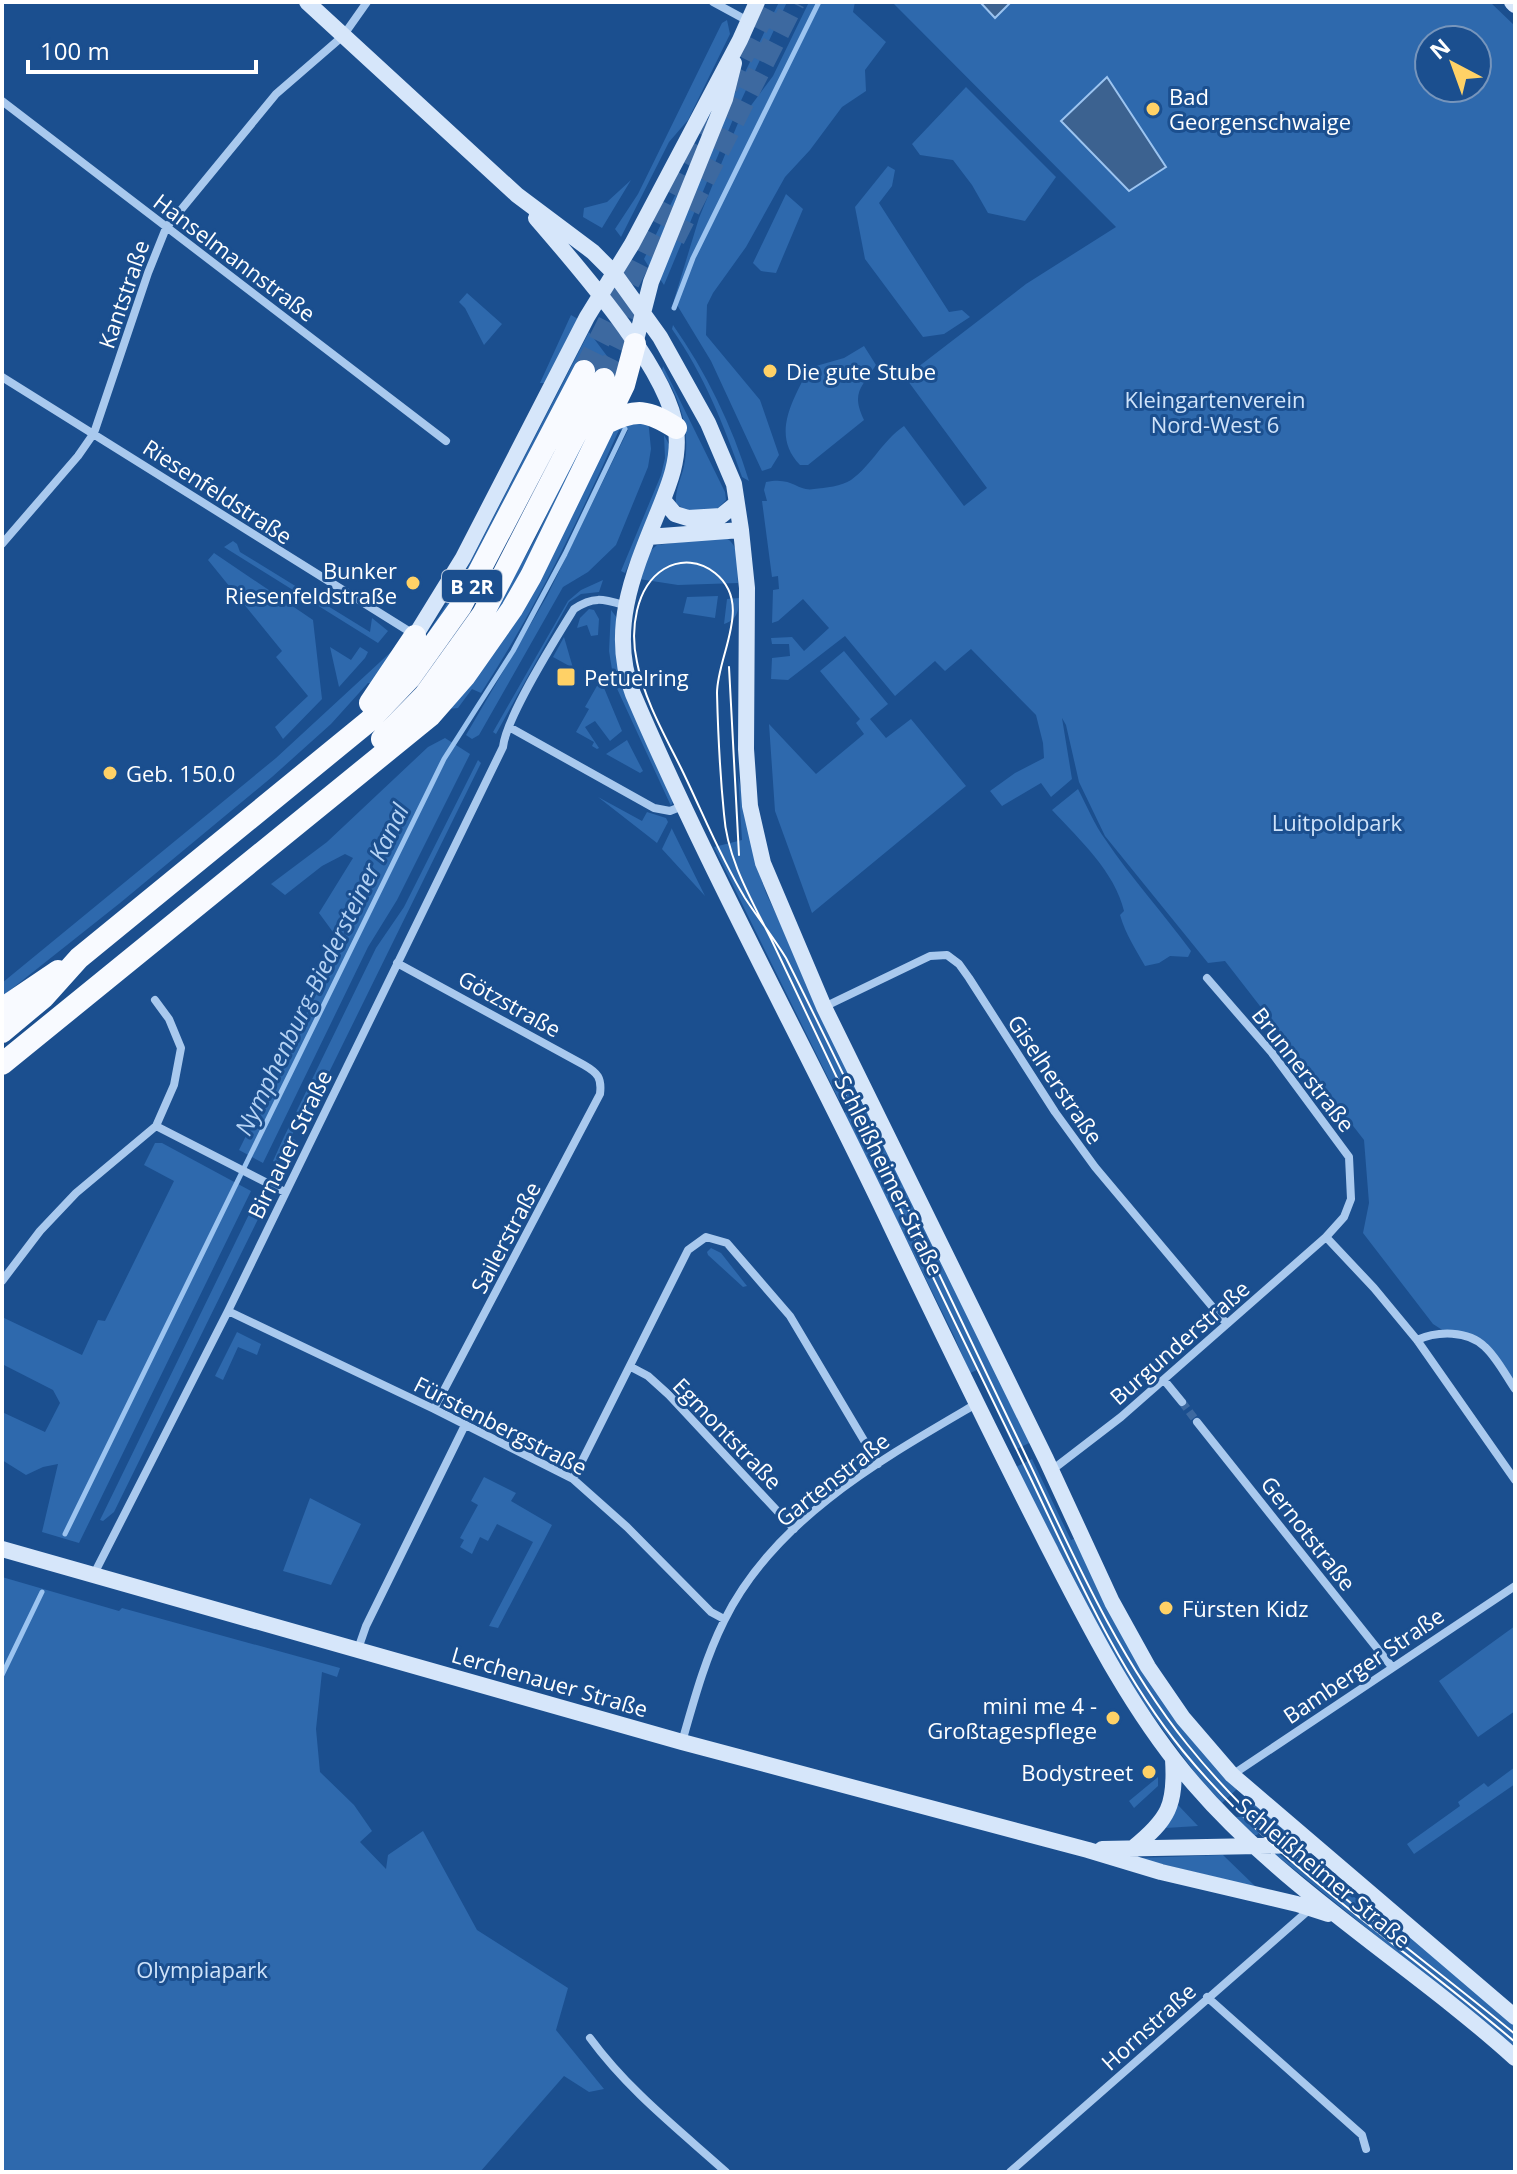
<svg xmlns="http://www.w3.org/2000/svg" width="1517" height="2174" font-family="'Open Sans',sans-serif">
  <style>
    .green { fill: #2e69ad; fill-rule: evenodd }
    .water { fill: #3c6290; stroke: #9cc4f0; stroke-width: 2 }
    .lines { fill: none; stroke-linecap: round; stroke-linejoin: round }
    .stream { stroke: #9cc4f0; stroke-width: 5 }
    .minor-tunnel { stroke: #3d69a0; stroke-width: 8; stroke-dasharray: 8 4; stroke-linecap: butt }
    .trunk-tunnel { stroke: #3d69a0; stroke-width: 22; stroke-dasharray: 22 11; stroke-linecap: butt }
    .minor { stroke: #a9c9ee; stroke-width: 8 }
    .secondary { stroke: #d6e6fa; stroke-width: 16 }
    .trunk { stroke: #f8faff; stroke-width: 22 }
    .tram { stroke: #fff; stroke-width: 2 }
    .poi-dot { fill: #ffd166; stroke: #1b4f8f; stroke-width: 3 }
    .labels { text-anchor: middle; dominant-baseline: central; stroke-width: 6; stroke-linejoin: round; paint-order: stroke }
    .shield { fill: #1b4f8f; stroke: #bbcadd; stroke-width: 2 }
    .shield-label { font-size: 20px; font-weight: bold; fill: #fff }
    .poi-label { font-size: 22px; fill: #fff; stroke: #1b4f8f; text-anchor: start }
    .street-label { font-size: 22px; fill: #fff; stroke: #1b4f8f }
    .park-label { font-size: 22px; fill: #cfe3fa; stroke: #1b4f8f }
    .water-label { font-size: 24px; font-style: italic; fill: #b5d3f5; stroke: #1b4f8f }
  </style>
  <rect width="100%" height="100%" fill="#1b4f8f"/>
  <path class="green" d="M779 2H787L739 105 664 285 660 279 733 97Z
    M809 2H855L853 12 886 42 865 70 866 91 842 107 810 150 785 177 746 247 713 293 707 305 706 335 760 400 779 455 771 468 762 471 711 361 674 300 699 218 738 123 773 76Z
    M892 2H1490L1515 26V1389L1484 1346 1447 1333 1433 1324 1363 1233 1369 1203 1364 1140 1225 961 1208 963 1105 836 1079 782 1066 725 1062 718 1072 779 1051 797 1041 783 1002 806 990 791 1015 773 1044 758 1043 743 1036 715 971 649 945 671 935 661 895 696 845 636 788 680 771 679 772 658 790 656 789 644H772L771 638 792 637 804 651 829 628 803 599 778 621 772 623 773 590 779 589 778 576 772 577 762 501H767L764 490 766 482C793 476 797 492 814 489 825 488 842 486 851 480 872 465 882 441 904 426L964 506 987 488 905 377 1026 284 1116 227ZM1429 40H1477V88H1429Z
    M727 20 730 34 688 120 669 142 621 237 615 229 638 194 722 23Z
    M966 87 1056 177 1025 221 988 213 972 185 953 160 920 155 912 144Z
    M888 166 895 170 892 186 879 203 949 312 962 310 970 317 944 334 923 337 865 259 855 207Z
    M688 169 649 267 644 259Z
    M631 180 602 228 583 217 584 208 607 202Z
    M786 194 803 209 776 273 761 271 753 263Z
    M467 293 502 324 484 345 465 308 459 302Z
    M571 315 578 319 545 383H540Z
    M673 325C706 372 732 425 749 481L742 477C724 425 704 375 672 329Z
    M589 332 619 372 520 584 487 625 535 539 610 385 576 367 460 590 411 659 457 588Z
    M864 346 876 365C861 388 851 393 864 420L808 465H800C770 434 794 399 809 368L844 358Z
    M663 366 725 492 726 500 717 509 686 511 676 503C675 490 681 479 684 466 691 433 681 399 662 371Z
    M648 419 651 449 648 467 616 545 588 572 563 587 479 735 472 739 466 735 547 596 628 430H619C578 521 535 610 481 693L472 689 458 708 447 709 617 424Z
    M664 435 672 450 661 491 625 573 621 571 661 475 665 458Z
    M724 537C741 544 737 566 738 583L678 585 639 579 649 552 657 545Z
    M233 541 237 544 240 552 370 632 372 618 388 631 378 643 224 547Z
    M214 553 313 620 322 699 283 739 275 727 308 696 276 657 282 651 208 560Z
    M603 580 599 592 581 594 569 602 496 734 493 732 568 601 581 590Z
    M718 596 715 618 683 613 687 597Z
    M739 598C739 611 737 620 724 624L727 599Z
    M589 609 594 610 599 619 598 635 591 636 587 625 577 628 580 618Z
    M611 610 617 618 674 799 671 806 614 682 609 651Z
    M564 637 573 668 553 657Z
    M330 647 351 660 360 647 368 652 365 658 339 687Z
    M393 650 374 683H368L331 724 272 777 120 903 4 995 2 1004V983L276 758Z
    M844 651 888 704 870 719 886 738 911 719 966 786 812 913 775 811 769 724 816 774 864 734 856 723 860 719 820 671Z
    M602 677 604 688 622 731 610 741 595 721 585 727 599 748 597 749 592 746 594 742 576 732 589 709 585 707Z
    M445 738 470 754 397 900 368 947 263 1163 239 1150 341 943 319 913 353 858 345 854 322 866 285 895 271 884 327 842 428 747Z
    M627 740 643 771 640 773 606 754Z
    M478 760 481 763 309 1113 305 1111 302 1114 291 1137 296 1141 284 1167 273 1161 283 1139 376 948 404 907Z
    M738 775 755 860 766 893 859 1090 855 1092 858 1097 839 1100 714 847 742 840Z
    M1078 789C1087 806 1094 824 1105 839 1131 878 1164 914 1191 951L1188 957 1170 956 1159 963 1145 966C1135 948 1126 935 1120 915L1124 911C1115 872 1079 839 1052 810Z
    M598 797 642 821 647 812 666 818 668 822 657 843Z
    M672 828V829L705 896 662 849Z
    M864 1103 1031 1442 1015 1450 977 1370 970 1373 954 1336 844 1113 849 1110 846 1105Z
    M155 1143H162L251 1191 79 1543 42 1532 58 1464 43 1467 26 1475 2 1460V1412L45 1432 60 1403 53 1390 2 1364V1317L82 1355 98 1320 105 1321 174 1181 144 1165Z
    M256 1200 265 1205 114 1512 103 1521 100 1520Z
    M711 1248 721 1253 747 1286 743 1287 708 1255 707 1252Z
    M237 1332 261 1344 257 1355 238 1347 223 1380 215 1376Z
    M1032 1459 1071 1540 1077 1538 1088 1567 1237 1789 1222 1803 1196 1774 1141 1700 1115 1658 1016 1467Z
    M484 1477 516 1493 511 1501 552 1525 498 1628 489 1626 533 1542 497 1524 488 1541 480 1537 472 1554 460 1547 464 1540 460 1538 478 1505 471 1501Z
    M310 1498 361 1524 331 1585 283 1571Z
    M2 1577 119 1611 122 1608 340 1668 337 1677 322 1672 316 1729 320 1772 354 1805 372 1831 360 1842 386 1869 388 1855 423 1831 477 1930 568 1988 556 2030 604 2089 589 2092 564 2076 480 2172H2Z
    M1515 1626V1711L1478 1737 1439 1681Z
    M1515 1767V1784L1414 1854 1407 1844 1460 1806 1458 1802 1484 1783 1488 1787Z
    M1158 1777V1786L1134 1808 1129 1801Z
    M1252 1801 1287 1831 1286 1835H1277L1266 1825 1257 1835H1254L1236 1817H1240Z
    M1178 1805 1198 1826 1165 1828Z
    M1277 1852 1290 1863 1298 1855 1296 1853 1303 1855 1387 1924 1403 1929 1515 2025V2048L1275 1854Z
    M1223 1855 1256 1887 1137 1858Z"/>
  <path class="water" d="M980 2H1011L995 18Z
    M1107 77 1166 167 1129 191 1061 121Z"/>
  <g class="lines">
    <path class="stream" d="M674 308 693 258 819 2
      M65 1534 444 759 513 651 565 554 625 429
      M2 1675 42 1592"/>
    <path class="minor-tunnel" d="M1182 1402 1197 1422"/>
    <path class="trunk-tunnel" d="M727 87 770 2
      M674 239 794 2
      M584 371 710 121
      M604 379 646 294"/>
    <path class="minor" d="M713 2 748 21
      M2 101 446 441
      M2 377 415 635
      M2 544 78 456 94 433 148 273 166 228 276 94 343 36 367 2
      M509 727 654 808 670 811 685 805
      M397 963 584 1065C598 1073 602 1078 600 1094L434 1409
      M1207 978 1272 1053 1349 1157 1351 1199 1344 1217 1326 1237 1374 1288 1417 1340 1515 1480
      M824 1007 930 956 947 955 959 964 969 978 1055 1112 1095 1167 1226 1323
      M156 1126 285 1192
      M2 1281 40 1231 76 1193 156 1126 174 1085 181 1048 169 1019 155 1000
      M228 1311 434 1409 573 1479 627 1527 711 1612 724 1619
      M1417 1340C1437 1331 1468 1330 1485 1347 1497 1358 1506 1376 1515 1389
      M631 1367 648 1376 669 1395 794 1529
      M1164 1380 1182 1402
      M1197 1422 1392 1667
      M1052 1470 1121 1417 1326 1237
      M573 1479 688 1250 706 1237 727 1243 790 1316 878 1464
      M94 1574 228 1311 503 747C506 717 556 638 574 609 593 596 603 599 624 605
      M358 1649 366 1626 465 1425
      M682 1742C694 1700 705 1659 724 1621 774 1519 882 1459 976 1404
      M1232 1775 1515 1586
      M1207 1997 1362 2135 1366 2149
      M590 2038C628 2090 678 2129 726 2172
      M1010 2172 1310 1909"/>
    <path class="secondary" d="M307 2 517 195 593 252 614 273 660 337 708 423 734 484 741 530 747 588 746 749 750 806 763 863 824 1007 1046 1459 1112 1602 1148 1667 1183 1718 1232 1775 1515 2017
      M1512 2 1515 5
      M536 218C577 266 669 369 676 430 680 459 669 485 658 512 634 571 608 630 633 694 710 874 806 1047 890 1224 941 1331 993 1438 1047 1544 1090 1628 1132 1712 1194 1784 1286 1891 1411 1964 1515 2058
      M635 344 651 282 725 99 734 63
      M663 500 675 514 688 518 721 516 737 503
      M648 537 741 530
      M415 636 463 558 587 317 632 244 740 40 757 2
      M2 1549 682 1742 1088 1850 1161 1872 1297 1904 1328 1914
      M1133 1848C1169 1819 1176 1805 1173 1759
      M1102 1849 1312 1845"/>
    <path class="trunk" d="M606 423C637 408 647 410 676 428
      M370 703 415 636
      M382 739 425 695 483 614 604 379
      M2 1009 58 971
      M2 1032 44 997 79 958 369 721 409 679 461 606 584 371
      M2 1064 430 716 465 676 512 609 531 576 624 385 635 344"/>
    <path class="tram" d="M729 667 739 855
      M1515 2034C1403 1941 1279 1859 1187 1744 1114 1653 1067 1541 1017 1437 940 1277 865 1116 786 958 773 937 758 918 745 898 720 857 702 811 681 768 664 734 644 699 637 662 630 631 635 587 664 569 681 559 700 561 715 573 754 604 717 655 717 693 718 733 720 774 724 814 727 860 753 902 773 943 798 995 823 1048 848 1101 908 1226 969 1352 1030 1477 1075 1571 1117 1670 1183 1751 1277 1866 1403 1946 1515 2042"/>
  </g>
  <g class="poi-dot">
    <circle cx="1153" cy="109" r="8"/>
    <circle cx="770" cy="371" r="8"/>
    <circle cx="413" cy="583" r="8"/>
    <rect x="556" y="667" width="20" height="20" rx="4"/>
    <circle cx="110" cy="773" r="8"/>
    <circle cx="1166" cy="1608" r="8"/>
    <circle cx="1113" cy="1718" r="8"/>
    <circle cx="1149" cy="1772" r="8"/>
  </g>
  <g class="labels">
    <rect class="shield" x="442" y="570" width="60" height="32" rx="6"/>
    <g class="shield-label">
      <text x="472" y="586">B 2R</text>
    </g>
    <g class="poi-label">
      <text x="1169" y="96">Bad<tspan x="1169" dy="25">Georgenschwaige</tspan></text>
      <text x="786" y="371">Die gute Stube</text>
      <text x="397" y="570" text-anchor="end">Bunker<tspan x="397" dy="25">Riesenfeldstraße</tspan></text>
      <text x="584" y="677">Petuelring</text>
      <text x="126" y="773">Geb. 150.0</text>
      <text x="1182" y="1608">Fürsten Kidz</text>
      <text x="1097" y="1705" text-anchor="end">mini me 4 -<tspan x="1097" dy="25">Großtagespflege</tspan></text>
      <text x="1133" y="1772" text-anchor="end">Bodystreet</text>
    </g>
    <g class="street-label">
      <text transform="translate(235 257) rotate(37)">Hanselmannstraße</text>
      <text transform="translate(123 294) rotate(-71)">Kantstraße</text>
      <text transform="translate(218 491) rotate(33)">Riesenfeldstraße</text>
      <text transform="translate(510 1003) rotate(29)">Götzstraße</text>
      <text transform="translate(1304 1069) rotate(52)">Brunnerstraße</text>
      <text transform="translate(1056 1079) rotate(56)">Giselherstraße</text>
      <text transform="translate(289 1144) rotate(-64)">Birnauer Straße</text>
      <text transform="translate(890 1175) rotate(64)">Schleißheimer Straße</text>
      <text transform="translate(505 1237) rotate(-62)">Sailerstraße</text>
      <text transform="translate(1179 1342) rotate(-41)">Burgunderstraße</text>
      <text transform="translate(501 1425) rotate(27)">Fürstenbergstraße</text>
      <text transform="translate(728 1433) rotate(46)">Egmontstraße</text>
      <text transform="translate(832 1479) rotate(-38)">Gartenstraße</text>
      <text transform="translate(1309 1533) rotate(52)">Gernotstraße</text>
      <text transform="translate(1363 1665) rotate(-34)">Bamberger Straße</text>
      <text transform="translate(550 1681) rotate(16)">Lerchenauer Straße</text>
      <text transform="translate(1324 1872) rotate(40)">Schleißheimer Straße</text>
      <text transform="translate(1148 2026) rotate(-42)">Hornstraße</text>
    </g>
    <g class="park-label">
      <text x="1215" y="399">Kleingartenverein<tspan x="1215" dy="25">Nord-West 6</tspan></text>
      <text x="1337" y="822">Luitpoldpark</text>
      <text x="202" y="1969">Olympiapark</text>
    </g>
    <g class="water-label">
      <text transform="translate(321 969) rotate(-64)">Nymphenburg-Biedersteiner Kanal</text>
    </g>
  </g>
  <rect width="1517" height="2174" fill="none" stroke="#ffffff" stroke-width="8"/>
  <g transform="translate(1453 64) rotate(319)"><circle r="38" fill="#1b4f8f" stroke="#7695bc" stroke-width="2"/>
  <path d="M0-6L14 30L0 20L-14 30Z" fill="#ffd166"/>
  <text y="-12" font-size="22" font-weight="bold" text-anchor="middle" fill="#ffffff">N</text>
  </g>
  <path d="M28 60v12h228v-12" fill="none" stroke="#ffffff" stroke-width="4"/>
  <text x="40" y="60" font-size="24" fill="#ffffff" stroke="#1b4f8f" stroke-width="6" paint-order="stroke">100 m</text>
</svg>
